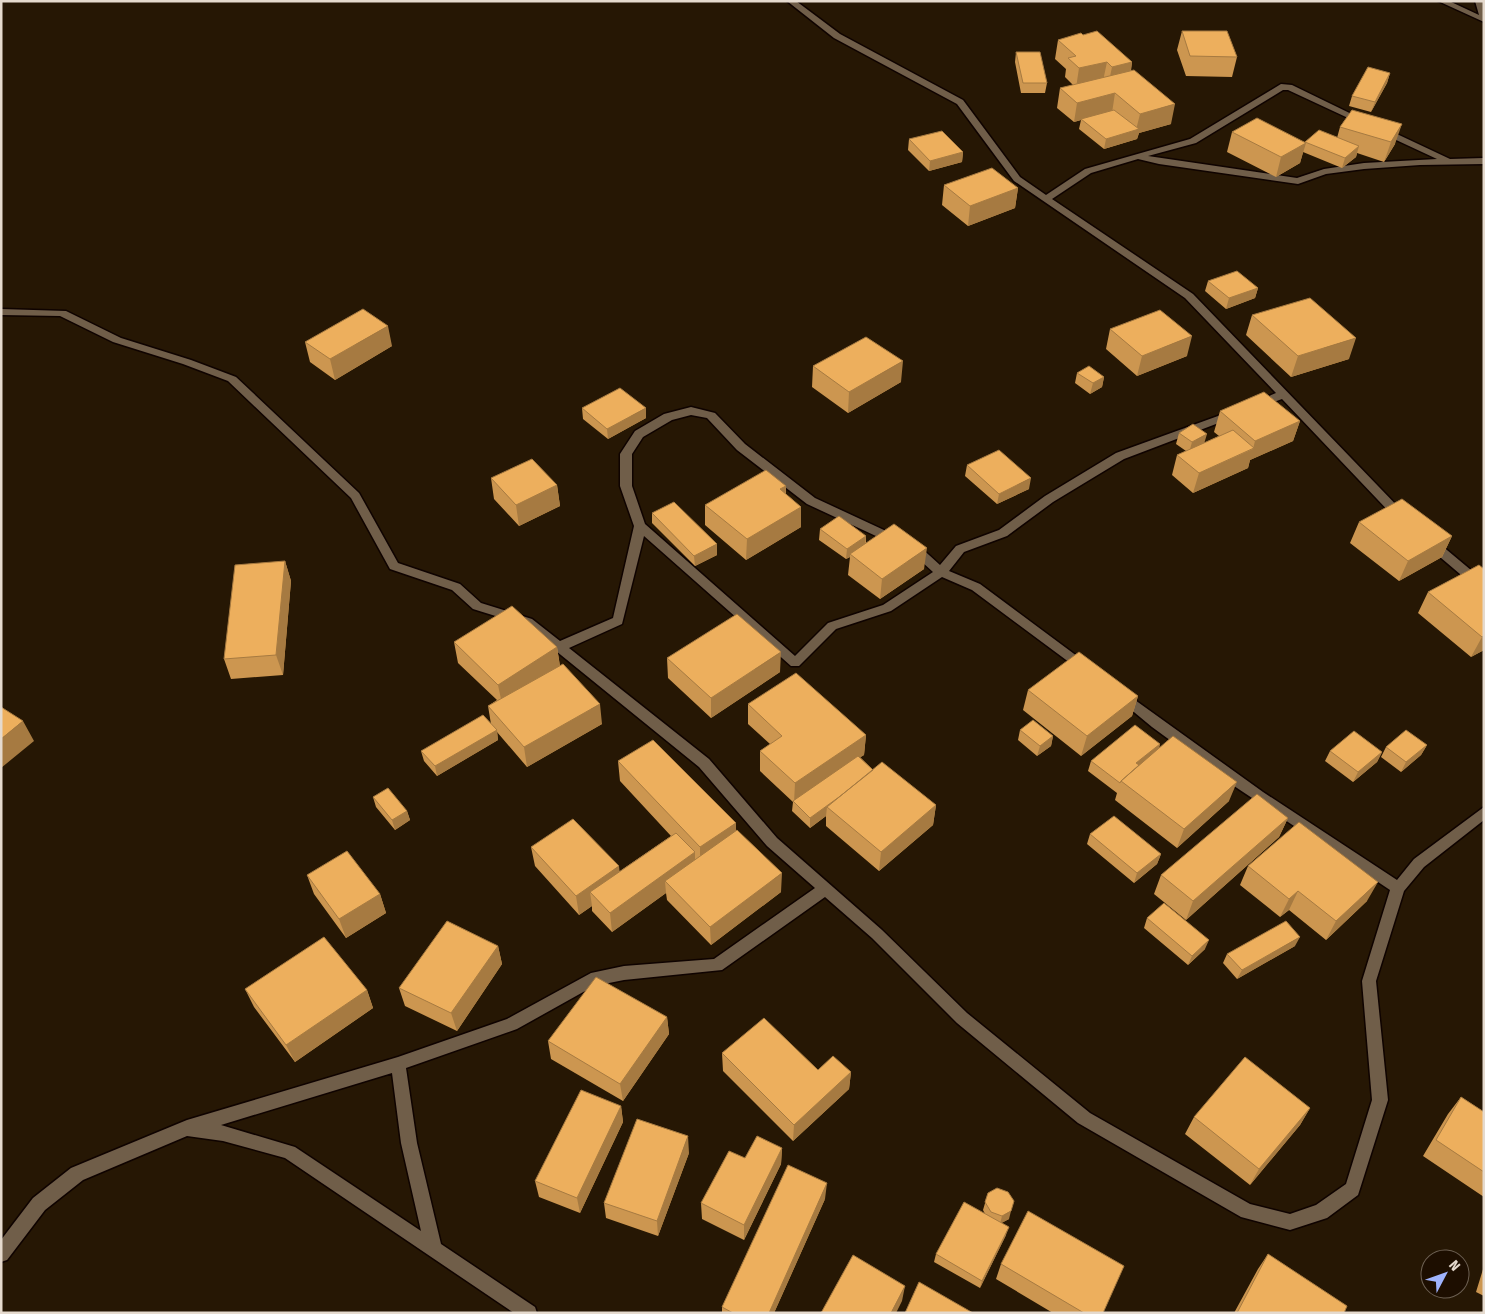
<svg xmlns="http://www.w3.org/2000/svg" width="1485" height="1314" font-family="'Fira Sans Condensed',sans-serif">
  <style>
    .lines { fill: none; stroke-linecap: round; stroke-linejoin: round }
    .street-casing { stroke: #0f0300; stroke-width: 3 }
    .street { fill: #705e49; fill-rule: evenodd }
    .wall { fill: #cc9650 }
    .shaded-wall { fill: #a67a41 }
    .building { fill: #edaf5d; stroke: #a67a41 }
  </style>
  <rect width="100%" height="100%" fill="#261704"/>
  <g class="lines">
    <g class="street-casing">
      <path id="street" d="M787 1H796L840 34 963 100 1020 177 1046 195 1085 169 1190 139 1281 84 1292 85 1368 122 1361 124 1288 90H1283L1196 143 1148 156 1297 178 1324 169 1364 163 1437 159 1379 132 1378 130 1382 127 1450 159 1484 158V164L1420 165 1364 169 1326 174 1298 184 1159 164 1138 159 1091 173 1052 199 1193 294 1405 514 1407 517 1405 520H1397L1282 399 1261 407H1253L1252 405 1253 403 1276 393 1185 298 1014 181 957 104 834 38Z
        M1438 1H1449L1479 15 1475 1H1483L1484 22Z
        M1 309 66 311 121 338 191 360 236 377 359 493 398 563 460 584 481 603 532 619 560 641 613 618 634 526 620 486V454L635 431 664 414 691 407 715 413 745 444 815 498 899 537 901 540 895 544 891 543 807 504 737 450 707 418 691 415 672 420 643 437 632 454V486L645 524 795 656 828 623 883 605 933 572 910 551 908 548 910 545H918L940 565 956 546 999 530 1045 496 1116 453 1229 412H1237L1238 414 1237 416 1124 459 1053 502 1007 536 964 552 949 571 980 584 1089 665 1091 668 1089 671H1081L972 590 942 577 891 611 836 629 799 666H791L644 536 622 624 569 648 709 759 777 838 882 930 967 1013 1090 1113 1250 1204 1290 1214 1316 1205 1346 1184 1372 1100 1362 981 1390 890 1219 776 1152 727 1117 698 1118 695H1128L1263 792 1397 880 1414 859 1484 807V820L1424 867 1404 891 1376 981 1388 1100 1358 1195 1327 1218 1290 1230 1241 1217 1078 1123 957 1023 872 938 825 897 722 970 624 980 594 986 517 1029 406 1068 417 1143 441 1244 535 1307 537 1313H514L285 1158 223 1141 187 1136 83 1180 45 1210 7 1260 1 1262V1240L33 1198 71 1168 187 1120 398 1057 507 1019 591 973 624 966 714 959 815 888 767 846 699 767 524 625 473 609 452 590 390 569 351 498 228 381 183 364 113 342 60 316 1 315ZM392 1073 401 1143 421 1231 295 1147 221 1125Z
        M1431 539 1435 540 1484 581V592L1480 591 1427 546 1425 543Z"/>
    </g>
    <use href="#street" class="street"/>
  </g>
  <path class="wall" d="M1182 31 1237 57 1232 77 1186 76 1177 50Z
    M1083 35 1132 62 1131 71 1171 124 1139 133 1137 139 1104 149 1079 129 1081 120 1074 122 1057 108 1060 88 1073 85 1065 77 1066 69 1055 59 1058 40Z
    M1016 52 1047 83 1045 93H1021L1015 62Z
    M1390 73 1387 83 1371 112 1349 106 1352 96Z
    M1352 110 1395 144 1384 162 1357 153 1356 157 1342 168 1303 152 1300 163 1276 177 1227 152 1232 132 1305 142 1337 138 1340 127Z
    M909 139 963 152 962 162 929 171 908 150Z
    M944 185 1018 188 1015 208 968 226 942 205Z
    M1208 281 1258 288 1255 298 1226 309 1205 291Z
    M1252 315 1349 359 1291 377 1246 335Z
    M1110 329 1187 356 1137 376 1106 349Z
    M305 342 392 346 335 380 310 362Z
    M813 366 901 382 848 413 812 387Z
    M1077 373 1104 377 1102 387 1090 394 1075 383Z
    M582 408 646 418 608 439 583 419Z
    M1220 411 1300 421 1293 441 1250 460 1248 468 1193 493 1172 475 1177 455 1186 451 1176 444 1179 433 1204 443 1219 436 1214 432Z
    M967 465 1029 489 997 504 965 476Z
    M491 478 557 485 560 506 519 526 494 499Z
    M786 486V494L801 507V527L746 560 705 525V505Z
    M652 513 717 555 695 566 652 523Z
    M1359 522 1452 536 1442 557 1399 581 1350 543Z
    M820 529 866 536V544L924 569 880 599 848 575 850 557 846 559 819 540Z
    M285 561 291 581 283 675 231 679 224 659Z
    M1479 565 1484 650 1471 657 1418 613 1428 592Z
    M454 642 557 647 560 666 602 724 527 767 497 732 498 740 437 776 424 761 421 751 491 724 488 706 497 700 458 663Z
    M667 658 780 672 711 718 668 678Z
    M1028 690 1138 696 1132 716 1081 756 1023 710Z
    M748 704 866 735 864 755 860 757 873 770 936 805 933 825 879 871 826 826V816L810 828 792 811 793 802 760 771V751L770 744 748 724Z
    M1020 730 1053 736 1051 746 1037 756 1018 740Z
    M1160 744 1159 748 1229 801 1177 848 1115 800 1117 793 1088 771 1091 761Z
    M1427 745 1421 755 1401 772 1381 757 1386 747Z
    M1330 751 1382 752 1377 762 1353 782 1325 761Z
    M618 761 736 831 781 892 711 945 667 900 666 893 612 932 592 911V906L579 915 535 866 531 847 620 871 671 836 620 781Z
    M373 797 407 811 410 820 395 830 376 807Z
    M1288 818 1279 837 1186 920 1154 894 1161 875Z
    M1090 834 1161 854 1157 864 1134 883 1087 844Z
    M1248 866 1367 901 1326 940 1289 910 1280 917 1240 885Z
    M307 875 380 894 386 913 346 938 314 894Z
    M1147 918 1205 949 1188 965 1144 928Z
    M498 946 502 964 457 1031 405 1006 399 988Z
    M1295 946 1237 979 1223 963 1227 954Z
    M245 989 367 990 373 1008 295 1062 254 1007Z
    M667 1017 669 1034 623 1101 551 1059 548 1041Z
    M722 1053 818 1070 851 1072 849 1089 793 1141 723 1071Z
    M1461 1097 1484 1112V1197L1423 1156 1448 1114Z
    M621 1106 623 1122 580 1213 539 1197 535 1181Z
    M1310 1108 1300 1125 1250 1185 1185 1134 1194 1117Z
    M782 1148 781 1164 744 1240 702 1219 701 1203 745 1158Z
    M689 1153 658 1236 606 1218 604 1203Z
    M988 1193 1009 1219 1001 1223 1006 1235 980 1288 934 1262 936 1254 985 1214 983 1210Z
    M825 1199 774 1313H722V1307Z
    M1268 1254 1344 1313H1234L1258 1269Z
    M1001 1264 1103 1313H1053L996 1279Z
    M1484 1266V1296L1476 1292Z"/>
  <path class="shaded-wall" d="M1107 62 1103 81 1076 88 1079 68Z
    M1132 62 1129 81 1108 86 1112 67Z
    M1390 73 1387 83 1371 112 1375 102Z
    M1115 93 1112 113 1081 119V120L1074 122 1077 103Z
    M1175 104 1171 124 1139 133 1137 139 1104 149 1106 139 1136 130 1140 114Z
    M1402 124 1395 144 1384 162 1391 142Z
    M1306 143 1300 163 1276 177 1281 157Z
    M1359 146 1356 157 1342 168 1345 158Z
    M963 152 962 162 929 171 930 161Z
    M1018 188 1015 208 968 226 970 206Z
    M1258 288 1255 298 1226 309 1229 298Z
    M388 326 392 346 335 380 330 359Z
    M1192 336 1187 356 1137 376 1142 356Z
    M1356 338 1349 359 1291 377 1298 356Z
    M903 361 901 382 848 413 849 392Z
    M1104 377 1102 387 1090 394 1093 383Z
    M646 408V418L608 439 607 429Z
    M1300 421 1293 441 1250 460 1248 468 1193 493 1199 473 1253 449 1255 441Z
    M1207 434 1204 444 1189 453 1192 442Z
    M1031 478 1029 489 997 504 999 494Z
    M557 485 560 506 519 526 516 505Z
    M786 486 785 506 780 489Z
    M801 507V527L746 560 747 539Z
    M866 536 865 546 850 554V557L846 559 847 549Z
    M1452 536 1442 557 1399 581 1408 561Z
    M717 544V555L695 566 694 556Z
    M927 548 924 569 880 599 882 579Z
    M285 561 291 581 283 675 276 655Z
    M1484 635V650L1471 657 1482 637Z
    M557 647 560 667 502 704 498 685Z
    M781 652 780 672 711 718V698Z
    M1138 696 1132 716 1081 756 1087 736Z
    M600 704 602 724 527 767 524 747Z
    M23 721 34 741 1 768V739Z
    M497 730 498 740 437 776 435 766Z
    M866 735 864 755 794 803 795 783Z
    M1053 736 1051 746 1037 756 1040 746Z
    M1160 744 1157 754 1122 782 1136 763Z
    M1427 745 1421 755 1401 772 1406 762Z
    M1382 752 1377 762 1353 782 1358 772Z
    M875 772 827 807 826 816 810 828V818Z
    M1237 782 1229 801 1177 848 1184 829Z
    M936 805 933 825 879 871 881 852Z
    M407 811 410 820 395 830 392 820Z
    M1288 818 1279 837 1186 920 1193 901Z
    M736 823V842L700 866V847Z
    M695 852V871L665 881 666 893 612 932 610 913Z
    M1161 854 1157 864 1134 883 1137 873Z
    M619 866 621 885 590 892 592 906 579 915 576 896Z
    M782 873 781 892 711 945 710 927Z
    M1378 882 1367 901 1326 940 1336 921Z
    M1298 891 1289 910 1280 917 1289 899Z
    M380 894 386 913 346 938 339 919Z
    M1300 937 1295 946 1237 979 1242 970Z
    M1209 940 1205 949 1188 965 1192 956Z
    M498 946 502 964 457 1031 451 1013Z
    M367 990 373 1008 295 1062 286 1045Z
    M667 1017 669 1034 623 1101 620 1084Z
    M851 1072 849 1089 793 1141 794 1125Z
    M621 1106 623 1122 580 1213 577 1198Z
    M1310 1108 1300 1125 1250 1185 1259 1169Z
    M688 1136 689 1153 658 1236 657 1221Z
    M782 1148 781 1164 744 1240V1225Z
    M827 1183 825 1199 774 1313H769Z
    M1011 1211 1009 1219 1000 1224 1002 1216Z
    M1009 1227 1006 1235 980 1288 982 1281Z
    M905 1286 902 1301 896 1313H891Z"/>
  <path class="building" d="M1097 31 1132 62 1112 67 1107 62 1079 68 1068 58 1076 56 1058 40 1081 33 1083 35Z
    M1182 31H1227L1237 57 1190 56Z
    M1016 52H1040L1047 83H1023Z
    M1368 67 1390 73 1375 102 1352 96Z
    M1134 70 1175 104 1140 114 1115 93 1077 103 1060 88Z
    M1114 110 1139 129 1106 139 1081 119Z
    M1352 110 1402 124 1391 142 1340 127Z
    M1257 118 1306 143 1281 157 1232 132Z
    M1319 130 1359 146 1345 158 1305 142Z
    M942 131 963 152 930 161 909 139Z
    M992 168 1018 188 970 206 944 185Z
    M1237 271 1258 288 1229 298 1208 281Z
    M1310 298 1356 338 1298 356 1252 315Z
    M363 309 388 326 330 359 305 342Z
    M1160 310 1192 336 1142 356 1110 329Z
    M866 337 903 361 849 392 813 366Z
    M1089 366 1104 377 1093 383 1077 373Z
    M620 388 646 408 607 429 582 408Z
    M1264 392 1300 421 1255 441 1220 411Z
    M1193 424 1207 434 1192 442 1179 433Z
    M1233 430 1254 448 1199 473 1177 455Z
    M999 450 1031 478 999 494 967 465Z
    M532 459 557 485 516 505 491 478Z
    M766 470 786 486 780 489 801 507 747 539 705 505Z
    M1402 499 1452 536 1408 561 1359 522Z
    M674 502 717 544 694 556 652 513Z
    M839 516 866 536 847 549 820 529Z
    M894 524 927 548 882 579 850 554Z
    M285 561 276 655 224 659 235 565Z
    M1479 565 1484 569V635L1482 637 1428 592Z
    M512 606 557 647 498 685 454 642Z
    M737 614 781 652 711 698 667 658Z
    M1079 652 1138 696 1087 736 1028 690Z
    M563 664 600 704 524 747 488 706Z
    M796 673 866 735 795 783 760 751 782 736 748 704Z
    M1 707 23 721 1 739Z
    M483 715 497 730 435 766 421 751Z
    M1033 720 1053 736 1040 746 1020 730Z
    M1135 725 1160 744 1136 763 1139 765 1121 781 1120 783 1091 761Z
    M1406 730 1427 745 1406 762 1386 747Z
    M1354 731 1382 752 1358 772 1330 751Z
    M1173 736 1237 782 1184 829 1121 781Z
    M653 740 736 823 700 847 618 761Z
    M858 756 873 770 839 797 810 818 793 801Z
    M882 762 936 805 881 852 827 807Z
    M388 788 407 811 392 820 373 797Z
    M1257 794 1288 818 1193 901 1161 875Z
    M1114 816 1161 854 1137 873 1090 834Z
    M573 819 619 866 576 896 531 847Z
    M1299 822 1378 882 1336 921 1298 891 1289 899 1248 866Z
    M737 830 782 873 710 927 665 881Z
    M676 833 695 852 610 913 590 892Z
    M347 851 380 894 339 919 307 875Z
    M1164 903 1209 940 1192 956 1147 918Z
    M447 921 498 946 451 1013 399 988Z
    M1286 921 1300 937 1242 970 1227 954Z
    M324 937 367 990 286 1045 245 989Z
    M596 977 667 1017 620 1084 548 1041Z
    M764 1018 818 1070 833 1056 851 1072 794 1125 722 1053Z
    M1245 1057 1310 1108 1259 1169 1194 1117Z
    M581 1090 621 1106 577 1198 535 1181Z
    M1461 1097 1484 1112V1172L1436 1140Z
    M637 1119 688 1136 657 1221 604 1203Z
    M757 1136 782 1148 744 1225 701 1203 729 1151 745 1158Z
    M788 1165 827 1183 769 1313H733L722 1307Z
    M997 1188 1008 1192 1014 1201 1011 1211 1002 1216 991 1212 985 1202 988 1193Z
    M964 1202 1009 1227 982 1281 936 1254Z
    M1028 1211 1124 1266 1103 1313H1084L1001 1264Z
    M1268 1254 1347 1306 1344 1313H1237Z
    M853 1255 905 1286 891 1313H821Z
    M919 1282 973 1313H905Z"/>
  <rect width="1485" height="1314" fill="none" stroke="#e5dace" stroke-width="5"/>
  <g transform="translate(1445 1274) rotate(49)"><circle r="24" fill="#1d0e00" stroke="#6d6052"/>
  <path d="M0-4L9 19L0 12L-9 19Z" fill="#9fb3fd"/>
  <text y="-8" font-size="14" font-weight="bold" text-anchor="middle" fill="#e5dace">N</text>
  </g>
</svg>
